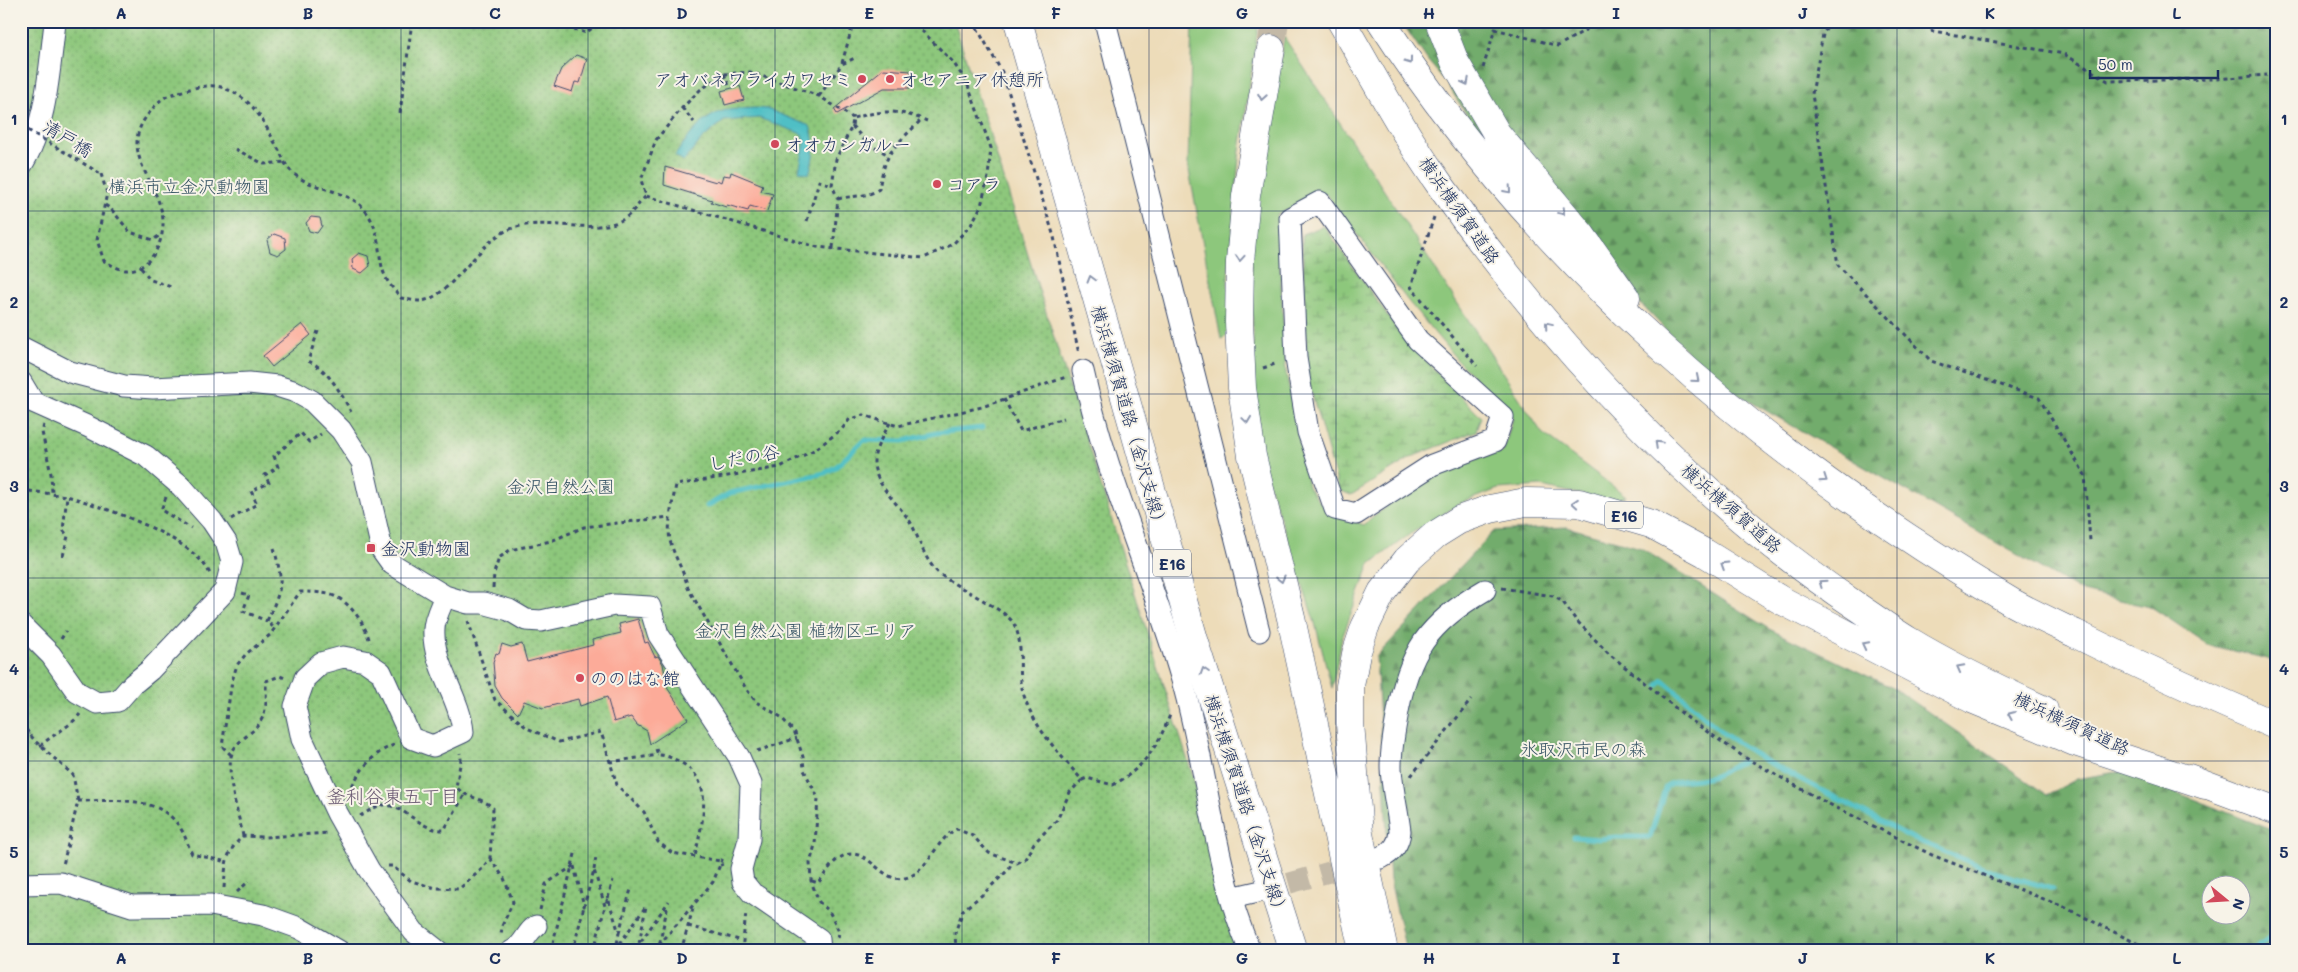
<svg xmlns="http://www.w3.org/2000/svg" width="2298" height="972" font-family="Mali,'Klee One',sans-serif">
  <style>
    .green { fill: #8dc77c; stroke: #547b6d; fill-rule: evenodd }
    .forest { fill: url(#forest-firs); stroke: #466e65; fill-rule: evenodd }
    .wetland { fill: url(#wetland-marsh); stroke: #547b6d }
    .park { fill: url(#park-dots); stroke: #547b6d }
    .water { fill: #50bfc5; stroke: #367792 }
    .lines { fill: none; stroke-linecap: round; stroke-linejoin: round }
    .stream { stroke: #50bfc5; stroke-width: 5 }
    .building { fill: #fcab99 }
    .minor-tunnel { stroke: #c3b9a7; stroke-width: 21; stroke-dasharray: 21 11; stroke-linecap: butt }
    .highway-tunnel { stroke: #c3b9a7; stroke-width: 28; stroke-dasharray: 28 14; stroke-linecap: butt }
    .minor-casing { stroke: #3a496c; stroke-width: 23 }
    .highway-casing { stroke: #3a496c; stroke-width: 29 }
    .path { stroke: #3a496c; stroke-width: 3; stroke-dasharray: 4 4; stroke-linecap: butt }
    .minor { stroke: #fff; stroke-width: 21 }
    .highway { stroke: #fff; stroke-width: 28 }
    .path-bridge { stroke: #3a496c; stroke-width: 3; stroke-dasharray: 4 4; stroke-linecap: butt }
    .oneway { stroke: #8d97ae }
    .grid { fill: none; stroke: #1b2f5e; stroke-width: 1; stroke-opacity: 0.55 }
    .poi-dot { fill: #d1495b; stroke: #f7f3e8; stroke-width: 2 }
    .labels { text-anchor: middle; dominant-baseline: central; stroke-width: 4; stroke-linejoin: round; paint-order: stroke }
    .shield { fill: #f7f3e8; stroke: #5d6a87; stroke-width: 1 }
    .shield-label { font-size: 16px; font-weight: bold; fill: #1b2f5e }
    .poi-label { font-size: 18px; fill: #1b2f5e; stroke: #f7f3e8; text-anchor: start }
    .street-label { font-size: 18px; fill: #1b2f5e; stroke: #f7f3e8 }
    .park-label { font-size: 18px; fill: #385566; stroke: #f7f3e8 }
    .neighbourhood-label { font-size: 19px; fill: #6a5a73; stroke: #f7f3e8 }
    .neatline { fill: none; stroke: #1b2f5e; stroke-width: 2 }
    .grid-label { font-size: 16px; text-anchor: middle; font-weight: bold; fill: #1b2f5e }
  </style>
  <defs>
    <pattern id="forest-firs" width="22" height="20" patternUnits="userSpaceOnUse" patternTransform="scale(1.25)"><rect width="22" height="20" fill="#72ac6c"/><path d="M5 1l3.5 6h-7zM16 11l3.5 6h-7z" fill="#5d8c5c"/></pattern>
    <pattern id="wetland-marsh" width="20" height="14" patternUnits="userSpaceOnUse" patternTransform="scale(1.25)"><rect width="20" height="14" fill="#8dc77c"/><path d="M1 5h8M5 5V1M11 12h8M15 12V8" fill="none" stroke="#72a269"/></pattern>
    <pattern id="park-dots" width="8" height="8" patternUnits="userSpaceOnUse" patternTransform="scale(1.25)"><rect width="8" height="8" fill="#8dc77c"/><path d="M2 2h.1M6 6h.1" fill="none" stroke="#72a269" stroke-width="1.8" stroke-linecap="round"/></pattern>
  </defs>
  <rect width="100%" height="100%" fill="#f7f3e8"/>
  <filter id="ink" filterUnits="userSpaceOnUse"><feTurbulence type="fractalNoise" baseFrequency=".02" numOctaves="2"/><feDisplacementMap in="SourceGraphic" scale="10" xChannelSelector="R" yChannelSelector="G"/><feConvolveMatrix kernelMatrix="1 2 1 2 8 2 1 2 1" color-interpolation-filters="sRGB"/></filter>
  <filter id="wash" filterUnits="userSpaceOnUse"><feTurbulence type="fractalNoise" baseFrequency=".0096" numOctaves="4" result="noise"/><feDisplacementMap in="SourceGraphic" scale="20" xChannelSelector="R" yChannelSelector="G"/><feGaussianBlur stdDeviation="1.12" result="paint"/><feColorMatrix in="noise" values="0 0 0 0 0 0 0 0 0 0 0 0 0 0 0 0 0 1.4 0 .05"/><feComposite in="paint" operator="in"/></filter>
  <g filter="url(#wash)">
    <rect width="100%" height="100%" fill="#eddcb9"/>
    <path class="green" d="M1192 21H1259L1239 157 1228 276 1229 335 1221 339 1188 165Z
      M1284 37 1542 433 1626 496 1613 501 1541 486 1498 489 1463 502 1410 534 1370 564 1342 638 1332 688 1315 623 1255 442 1251 233ZM1326 194 1408 301 1459 362 1513 418 1503 452 1484 456 1415 483 1364 525 1327 511 1308 487 1286 373 1277 214Z"/>
    <path class="forest" d="M1401 21H2277V666L2268 659 2208 645 2153 608 2079 590 1716 382 1482 139 1446 82 1428 61Z
      M1567 527 1641 548 1769 629 1897 690 2047 795 2077 779 2122 771 2277 832V951H1406L1390 880 1376 657 1494 531ZM2210 884H2240V914H2210Z"/>
    <path class="wetland" d="M1324 226 1404 339 1481 417 1476 431 1414 456 1351 495 1339 490 1308 380 1302 234Z"/>
    <path class="park" d="M21 21H954L1248 951H21Z"/>
    <path class="water" d="M754 108 767 109 810 126C816 143 814 157 809 174L799 171 805 143 802 134 759 118 724 121 702 139 684 161 675 156C687 138 703 115 727 110 736 109 745 109 754 108Z"/>
    <g class="lines">
      <path class="stream" d="M707 506 730 493 825 473 837 466 864 440 903 441 936 433 982 428
        M1658 685 1663 680 1724 734 1764 760 1916 840 1998 873 2053 889
        M1574 837 1600 839 1615 837H1650L1666 786C1678 778 1697 781 1711 777 1723 774 1730 765 1743 762
        M2253 951 2277 933"/>
    </g>
    <g id="blocks">
      <path class="building" d="M576 55 587 59 580 83 575 82 572 92 554 86 561 69Z
        M883 69 911 71 910 88H884L837 114 834 109Z
        M740 86 744 100 725 105 721 91Z
        M665 167 716 182 717 180 721 182 723 175 730 176 731 172 763 185 761 191 773 194 767 211 750 206 748 211 727 205 726 207 711 202 712 200 664 185Z
        M311 217 320 218 322 226 317 233 309 231 306 223Z
        M274 234 285 238 286 249 278 255 270 252 267 240Z
        M359 253 368 256 370 266 362 273 353 269 352 259Z
        M302 324 311 335 272 367 263 356Z
        M638 619 645 643 648 642 655 657 658 656 663 664 668 689 688 719 650 744 647 731 637 725 631 717 614 722 607 697 580 706 578 699 543 708 524 701 518 714 502 698 495 686 493 662 496 653 499 654 502 644 511 647 522 644 527 662 593 645 592 640 621 633 619 624Z"/>
    </g>
  </g>
  <g filter="url(#ink)">
    <use href="#blocks" fill-opacity="0" stroke="#3a496c" stroke-width="1"/>
    <g class="lines">
      <path class="minor-tunnel" d="M1258 892 1358 864"/>
      <path class="highway-tunnel" d="M1271 49 1275 21"/>
      <g class="minor-casing">
        <path id="minor" d="M1105 21 1259 631
          M21 166C47 126 49 70 55 23
          M1320 202 1418 340 1503 417 1495 441 1432 465 1356 514 1335 509 1308 432 1296 358 1290 218Z
          M21 347 70 372 124 386 153 388 249 383 277 386 296 392 312 401 341 430 362 462 382 550 392 564 445 596 468 603H483L509 610 526 620 541 621 614 605 650 607 658 634 739 757 751 784 749 839 741 869 743 882 752 893 819 939 820 951
          M1083 371C1106 477 1152 576 1182 680 1208 770 1213 865 1250 951
          M21 382 33 402 89 427 146 456 181 486 212 521 226 542 232 562 225 591 150 670 133 684 118 701 97 703 77 692 51 655 21 625
          M1381 858C1393 852 1399 844 1400 831 1398 812 1391 784 1391 766 1391 750 1394 733 1397 717 1408 652 1428 623 1485 590
          M21 884 61 883 132 906 211 905 263 915 299 928 339 951
          M1231 898 1257 892
          M438 951 414 932 369 870 337 813 302 739 295 706 305 678 321 663 343 657 365 661 381 672 411 738 433 746 463 732C460 696 432 666 434 629 434 619 441 606 445 596
          M512 951C524 946 526 932 536 926"/>
      </g>
      <g class="highway-casing">
        <path id="highway" d="M1018 21 1195 643 1293 951
          M1341 21C1373 76 1403 133 1440 185 1554 346 1690 494 1855 605 1873 617 1891 630 1909 641 1952 667 1998 689 2044 710
          M1381 21C1539 265 1764 457 2013 603 2033 614 2055 624 2076 634 2142 667 2209 697 2277 726
          M1439 21 1455 62 1497 134 1582 236 1626 298
          M1271 49 1246 196 1240 262 1239 322 1242 388 1252 456 1291 618 1363 951
          M2189 778 2277 811
          M1384 951 1359 834 1350 723V686L1356 654 1365 627 1382 592 1407 560 1435 535 1459 520 1490 509 1526 502 1579 503 1651 524 1705 553 1779 599 1972 699 2075 742 2205 785"/>
      </g>
      <path class="path" d="M551 21 586 33 601 21
        M973 21 1002 72 1025 143 1054 237 1079 354
        M1831 21 1823 34 1812 94 1838 265 1931 361 2039 398 2085 475 2090 541
        M1917 21 1933 31 2064 54 2108 81 2215 79 2267 75
        M842 63 854 21
        M1483 68 1495 29 1558 46 1601 21
        M724 74 730 88
        M819 96 842 64 855 58
        M682 108 694 122
        M400 113 412 21
        M852 126 869 145 889 155
        M235 149 264 164 285 162
        M101 174 107 193 97 240 104 261C110 264 121 271 128 270 154 269 167 235 162 213 154 176 118 149 150 112 157 103 162 97 173 94 185 90 208 83 221 87 256 99 263 122 280 152 283 158 286 167 291 171 310 191 347 188 364 209 384 233 375 258 387 280 391 287 397 292 401 298 407 299 414 301 420 301 449 300 477 243 508 230 541 215 591 236 622 220 631 215 639 203 646 196L641 180 656 140 682 108 700 90 724 74 750 72 776 81 819 96 853 118
        M646 196 817 247 924 258 953 244 971 225 981 206 988 177 991 148 967 83 953 62 912 21
        M838 199C852 195 867 198 879 189 886 148 895 147 922 119
        M105 205 111 209 130 232 153 240 163 233
        M1434 217 1411 287 1477 366
        M807 221 819 181 832 185
        M833 248 838 199 832 185 836 159 852 126 853 118C884 110 897 109 927 121
        M141 268 151 280 174 288
        M318 331 308 361C328 369 341 393 351 412
        M1263 368 1278 363
        M1004 399 1021 431 1064 418
        M44 425 42 432 51 474 52 493
        M21 490 67 496
        M166 497 161 510 191 528
        M231 519 257 504 251 491 269 483 265 475 278 467 274 456 301 433 309 442 321 434
        M274 548C284 585 282 587 267 621L275 629
        M63 556 68 536 63 530 67 496C103 507 194 537 210 574
        M493 588 494 573 499 558 510 550 551 541 584 527 670 517
        M1502 588 1553 596 1563 602 1575 619 1608 653 1689 719 1744 757 1825 802 1932 855 2064 907 2152 951
        M242 593 249 595 243 611 267 621
        M468 621 495 700 527 728 559 742 601 732 617 785 644 812 658 842 672 853 720 861 722 866
        M61 639 66 631
        M21 723 35 741 73 775 78 801 63 865
        M21 737 29 733
        M40 746C53 734 70 727 80 714
        M656 749 658 755C666 755 672 758 680 762 717 782 701 824 695 857
        M757 751 797 738
        M231 755 222 746 232 681 237 665 246 654 270 635 300 592C309 592 319 592 328 594 348 598 366 624 370 643
        M610 762 658 755
        M1411 776 1471 700
        M1082 780 1087 778 1113 785C1144 768 1159 745 1171 712
        M349 793C357 773 373 752 394 745
        M78 801C113 801 160 794 181 829 186 837 188 846 192 854L227 862
        M360 816C366 813 375 806 382 805 404 804 420 831 444 830L464 796
        M21 823 22 824
        M243 836C238 811 227 782 231 757 234 740 253 735 260 722 268 710 266 694 266 681L280 676 287 679
        M490 858 504 878 513 902 502 926 501 936
        M388 866H392L411 881 435 888 459 889 482 869 490 858 493 808C482 797 467 799 456 787L461 759 460 753
        M574 866 584 906 594 870 605 906 608 898 619 933 616 949 646 906 639 944 669 901
        M594 870 596 856
        M812 881 818 883C824 876 830 865 838 859 866 839 880 885 905 878 929 872 935 839 957 829L973 836 989 853 1017 863 1025 859 1034 843 1057 820 1070 792 1082 780C1059 753 1030 724 1022 688 1018 668 1024 643 1014 624 1007 610 956 587 941 575 925 563 920 540 911 523 900 505 874 485 874 462 874 449 884 434 890 423
        M224 888C226 864 224 854 243 836L264 837 328 833
        M237 892 249 881
        M608 898 613 880
        M540 910 546 884 573 866
        M688 926 743 941
        M619 933 631 889
        M838 938 839 932 835 923 829 911 819 902 811 881 810 863 815 845 818 798 804 770 803 757 795 733 781 717 756 702 745 687 688 588C684 571 676 560 671 544 666 529 673 500 676 485L780 467 816 449 842 429 849 420 863 415 898 426 982 407 1066 377
        M659 945 713 882 724 855
        M551 951 576 850
        M573 951 584 906
        M594 951 605 906
        M638 951 639 944
        M658 951 668 904
        M681 951 694 905
        M742 951 746 912
        M956 951 955 933 963 910 982 895 1009 869 1012 861"/>
      <use href="#minor" class="minor"/>
      <use href="#highway" class="highway"/>
      <path class="path-bridge" d="M21 126 101 174"/>
    </g>
    <defs><path id="oneway-chevron" d="M-2-3.5L2.5 0L-2 3.5" fill="none" stroke-width="1.6" stroke-linecap="round" stroke-linejoin="round" transform="scale(1.25)"/></defs>
    <g class="oneway">
      <use href="#oneway-chevron" transform="translate(1409 61) rotate(54)"/>
      <use href="#oneway-chevron" transform="translate(1466 82) rotate(62)"/>
      <use href="#oneway-chevron" transform="translate(1262 97) rotate(100)"/>
      <use href="#oneway-chevron" transform="translate(1508 190) rotate(49)"/>
      <use href="#oneway-chevron" transform="translate(1562 212) rotate(50)"/>
      <use href="#oneway-chevron" transform="translate(1240 258) rotate(94)"/>
      <use href="#oneway-chevron" transform="translate(1091 279) rotate(-106)"/>
      <use href="#oneway-chevron" transform="translate(1548 325) rotate(-130)"/>
      <use href="#oneway-chevron" transform="translate(1696 379) rotate(40)"/>
      <use href="#oneway-chevron" transform="translate(1247 420) rotate(82)"/>
      <use href="#oneway-chevron" transform="translate(1658 444) rotate(-136)"/>
      <use href="#oneway-chevron" transform="translate(1824 479) rotate(34)"/>
      <use href="#oneway-chevron" transform="translate(1575 503) rotate(-175)"/>
      <use href="#oneway-chevron" transform="translate(1724 565) rotate(-148)"/>
      <use href="#oneway-chevron" transform="translate(1281 579) rotate(76)"/>
      <use href="#oneway-chevron" transform="translate(1822 583) rotate(-145)"/>
      <use href="#oneway-chevron" transform="translate(1865 645) rotate(-153)"/>
      <use href="#oneway-chevron" transform="translate(1960 668) rotate(-152)"/>
      <use href="#oneway-chevron" transform="translate(1204 671) rotate(-108)"/>
      <use href="#oneway-chevron" transform="translate(2011 715) rotate(-157)"/>
    </g>
  </g>
  <path class="grid" d="M214 21V951M401 21V951M588 21V951M775 21V951M962 21V951M1149 21V951M1336 21V951M1523 21V951M1710 21V951M1897 21V951M2084 21V951M21 211H2277M21 394H2277M21 578H2277M21 761H2277"/>
  <g class="poi-dot">
    <circle cx="862" cy="79" r="5"/>
    <circle cx="890" cy="79" r="5"/>
    <circle cx="775" cy="144" r="5"/>
    <circle cx="937" cy="184" r="5"/>
    <rect x="366" y="543" width="10" height="10" rx="2.5"/>
    <circle cx="580" cy="678" r="5"/>
  </g>
  <g class="labels">
    <g class="shield">
      <rect x="1605" y="501.5" width="38" height="27" rx="4"/>
      <rect x="1153" y="549.5" width="38" height="27" rx="4"/>
    </g>
    <g class="shield-label">
      <text x="1624" y="515">E16</text>
      <text x="1172" y="563">E16</text>
    </g>
    <g class="poi-label">
      <text x="852" y="79" text-anchor="end">アオバネワライカワセミ</text>
      <text x="900" y="79">オセアニア休憩所</text>
      <text x="785" y="144">オオカンガルー</text>
      <text x="947" y="184">コアラ</text>
      <text x="381" y="548">金沢動物園</text>
      <text x="590" y="678">ののはな館</text>
    </g>
    <g class="street-label">
      <text transform="translate(68 138) rotate(31)">清戸橋</text>
      <text transform="translate(1460 210) rotate(55)">横浜横須賀道路</text>
      <text transform="translate(1130 418) rotate(74)">横浜横須賀道路（金沢支線）</text>
      <text transform="translate(744 457) rotate(-11)">しだの谷</text>
      <text transform="translate(1732 508) rotate(41)">横浜横須賀道路</text>
      <text transform="translate(2072 723) rotate(25)">横浜横須賀道路</text>
      <text transform="translate(1247 806) rotate(72)">横浜横須賀道路（金沢支線）</text>
    </g>
    <g class="park-label">
      <text x="189" y="186">横浜市立金沢動物園</text>
      <text x="561" y="486">金沢自然公園</text>
      <text x="806" y="630">金沢自然公園 植物区エリア</text>
      <text x="1583" y="749">氷取沢市民の森</text>
    </g>
    <g class="neighbourhood-label">
      <text x="393" y="795">釜利谷東五丁目</text>
    </g>
  </g>
  <rect width="2298" height="972" fill="none" stroke="#f7f3e8" stroke-width="55"/>
  <g transform="translate(2226 900) rotate(108)"><circle r="24" fill="#f7f3e8" stroke="#9fa5b1"/>
  <path d="M0-4L9 19L0 12L-9 19Z" fill="#d1495b"/>
  <text y="-8" font-size="14" font-weight="bold" text-anchor="middle" fill="#1b2f5e">N</text>
  </g>
  <path d="M2090 70v8h128v-8" fill="none" stroke="#1b2f5e" stroke-width="2.5"/>
  <text x="2098" y="70" font-size="15" fill="#1b2f5e" stroke="#f7f3e8" stroke-width="4" paint-order="stroke">50 m</text>
  <rect x="28" y="28" width="2242" height="916" class="neatline"/>
  <g class="grid-label">
    <text x="121" y="19">A</text>
    <text x="308" y="19">B</text>
    <text x="495" y="19">C</text>
    <text x="682" y="19">D</text>
    <text x="869" y="19">E</text>
    <text x="1056" y="19">F</text>
    <text x="1242" y="19">G</text>
    <text x="1429" y="19">H</text>
    <text x="1616" y="19">I</text>
    <text x="1803" y="19">J</text>
    <text x="1990" y="19">K</text>
    <text x="2177" y="19">L</text>
    <text x="14" y="125">1</text>
    <text x="2284" y="125">1</text>
    <text x="14" y="308">2</text>
    <text x="2284" y="308">2</text>
    <text x="14" y="492">3</text>
    <text x="2284" y="492">3</text>
    <text x="14" y="675">4</text>
    <text x="2284" y="675">4</text>
    <text x="14" y="858">5</text>
    <text x="2284" y="858">5</text>
    <text x="121" y="964">A</text>
    <text x="308" y="964">B</text>
    <text x="495" y="964">C</text>
    <text x="682" y="964">D</text>
    <text x="869" y="964">E</text>
    <text x="1056" y="964">F</text>
    <text x="1242" y="964">G</text>
    <text x="1429" y="964">H</text>
    <text x="1616" y="964">I</text>
    <text x="1803" y="964">J</text>
    <text x="1990" y="964">K</text>
    <text x="2177" y="964">L</text>
  </g>
</svg>
